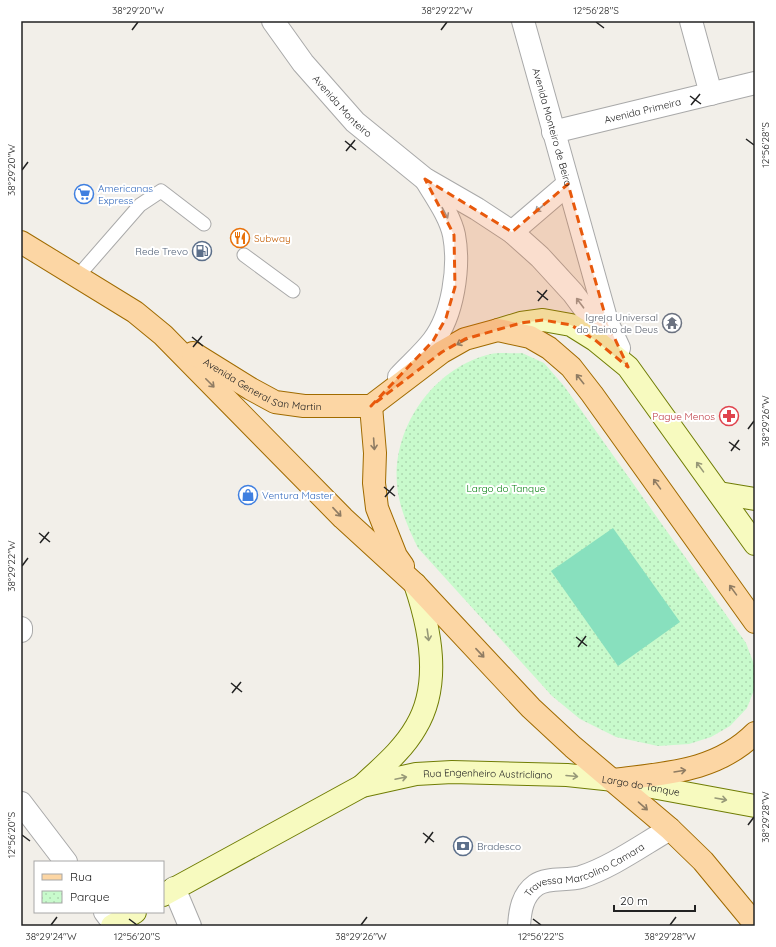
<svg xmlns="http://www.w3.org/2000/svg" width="776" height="947" font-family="Quicksand,sans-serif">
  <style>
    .park { fill: url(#park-dots) }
    .pitch { fill: #88e0be }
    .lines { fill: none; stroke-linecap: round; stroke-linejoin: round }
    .service-casing { stroke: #a9a9a9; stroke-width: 15 }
    .minor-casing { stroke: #a9a9a9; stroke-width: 24 }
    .tertiary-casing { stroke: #a9a9a9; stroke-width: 24 }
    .secondary-casing { stroke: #707d05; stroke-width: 24 }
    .primary-casing { stroke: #a06b00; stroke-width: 24 }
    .service { stroke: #fff; stroke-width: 13 }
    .minor { stroke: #fff; stroke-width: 22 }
    .tertiary { stroke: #fff; stroke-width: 22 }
    .secondary { stroke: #f7fabf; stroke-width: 22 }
    .primary { stroke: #fcd6a4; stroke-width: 22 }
    .oneway { stroke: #9c9c9c }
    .oneway2 { stroke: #8f7c63 }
    .oneway3 { stroke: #979978 }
    .marked { fill: #e8590c; fill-opacity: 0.2; stroke: #e8590c; stroke-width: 3; stroke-dasharray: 8 5; stroke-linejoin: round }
    .ticks { fill: none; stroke: #222; stroke-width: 1.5 }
    .labels { text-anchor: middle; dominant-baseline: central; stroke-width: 4; stroke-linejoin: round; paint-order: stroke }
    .street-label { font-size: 10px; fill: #222; stroke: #fff }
    .shop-label { font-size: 10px; fill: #366cbe; stroke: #fff; text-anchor: start }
    .food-label { font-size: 10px; fill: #c56008; stroke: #fff; text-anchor: start }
    .service-label { font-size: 10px; fill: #4e5e75; stroke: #fff; text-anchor: end }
    .worship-label { font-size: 10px; fill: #5b616d; stroke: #fff; text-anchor: end }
    .health-label { font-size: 10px; fill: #be3a42; stroke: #fff; text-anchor: end }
    .park-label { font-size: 10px; fill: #0c8416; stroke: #fff }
    .neatline { fill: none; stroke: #222; stroke-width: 1.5 }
    .ticks-label { font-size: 10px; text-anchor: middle; fill: #222 }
  </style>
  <defs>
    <pattern id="park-dots" width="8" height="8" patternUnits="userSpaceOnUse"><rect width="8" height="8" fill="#c8facc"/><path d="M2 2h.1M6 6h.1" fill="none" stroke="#acd6af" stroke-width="1.8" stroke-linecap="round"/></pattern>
  </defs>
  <rect width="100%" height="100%" fill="#f2efe9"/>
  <path class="park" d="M522 353 544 363 564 386 746 643 755 667 754 690 747 708 730 726 711 737 689 744 658 746 616 737 580 719 552 696 418 548C408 528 399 507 397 485 392 427 434 367 491 354 500 352 512 354 522 353Z"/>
  <path class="pitch" d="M613 528 680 622 618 666 551 571Z"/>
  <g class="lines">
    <g class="service-casing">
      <path id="service" d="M244 255 293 291
        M78 276 140 205 161 191 204 224"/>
    </g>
    <g class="minor-casing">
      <g id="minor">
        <path id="s1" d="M523 21 607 322 619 348"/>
        <path d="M691 21 711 94"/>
        <path id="s2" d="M553 132 755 83"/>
        <path d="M512 232 568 184"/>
        <path d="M21 628V631"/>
        <path d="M174 888 190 926"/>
        <path id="s3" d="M519 926C520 911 522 895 536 885 547 877 567 881 581 877 612 867 642 845 670 829"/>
      </g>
    </g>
    <g class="tertiary-casing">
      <g id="tertiary">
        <path id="s4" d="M273 21 303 63 355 122 425 179 477 209 512 232 540 257 573 293 618 354"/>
        <path d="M399 377C410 365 423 354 433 341 453 315 460 267 454 235 450 216 436 197 426 180"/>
        <path d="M21 803 66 862"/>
        <path d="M105 912 114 924"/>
      </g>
    </g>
    <g class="secondary-casing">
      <g id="secondary">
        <path d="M498 330 521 323 543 320 571 325 595 340 628 367 755 544"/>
        <path d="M719 493 755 499"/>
        <path d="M362 786C381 768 403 750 416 727 442 684 430 628 415 584"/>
        <path id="s5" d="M163 895 362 786 416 774 452 772 567 775 614 780 755 806"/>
        <path d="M112 926 135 912"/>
      </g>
    </g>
    <g class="primary-casing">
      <g id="primary">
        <path d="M21 242 135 312 163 335 343 518 415 584 531 708 573 747 670 829 703 861 755 924"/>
        <path id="s6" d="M193 353 251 389 275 402 304 406H371"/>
        <path d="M371 406 442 352 465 339 498 330 530 337 549 348 571 367 592 394 755 622"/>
        <path d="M371 406 375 453 374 483 377 508 396 556 403 566"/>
        <path d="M614 780C665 773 716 772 755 733"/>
      </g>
    </g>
    <use href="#service" class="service"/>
    <use href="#minor" class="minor"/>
    <use href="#tertiary" class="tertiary"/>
    <use href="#secondary" class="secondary"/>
    <use href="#primary" class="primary"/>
  </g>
  <defs><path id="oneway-shaft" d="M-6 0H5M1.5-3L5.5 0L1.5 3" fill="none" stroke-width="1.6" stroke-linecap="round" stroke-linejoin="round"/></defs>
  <g class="oneway">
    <use href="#oneway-shaft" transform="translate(540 208) rotate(140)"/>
    <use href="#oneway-shaft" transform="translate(445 213) rotate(62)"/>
    <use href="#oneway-shaft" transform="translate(580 303) rotate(-127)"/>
  </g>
  <g class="oneway2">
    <use href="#oneway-shaft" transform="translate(462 342) rotate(154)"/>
    <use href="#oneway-shaft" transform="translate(580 379) rotate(-129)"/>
    <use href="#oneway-shaft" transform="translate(210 383) rotate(45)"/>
    <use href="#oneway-shaft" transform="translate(374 444) rotate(86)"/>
    <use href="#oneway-shaft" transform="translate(657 484) rotate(-126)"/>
    <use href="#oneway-shaft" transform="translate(337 512) rotate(47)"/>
    <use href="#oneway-shaft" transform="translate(733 590) rotate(-126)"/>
    <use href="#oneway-shaft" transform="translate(480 653) rotate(47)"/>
    <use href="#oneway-shaft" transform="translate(680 771) rotate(-9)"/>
    <use href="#oneway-shaft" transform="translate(643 806) rotate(41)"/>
  </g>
  <g class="oneway3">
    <use href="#oneway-shaft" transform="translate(700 467) rotate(-126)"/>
    <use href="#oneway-shaft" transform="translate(428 635) rotate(82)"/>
    <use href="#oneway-shaft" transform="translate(572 776) rotate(5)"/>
    <use href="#oneway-shaft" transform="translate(401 778) rotate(-12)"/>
    <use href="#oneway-shaft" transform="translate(721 799) rotate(10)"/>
  </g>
  <path class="marked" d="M425 179 512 232 568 184 607 322 628 367 595 340 571 325 543 320 521 323 465 339 442 352 371 406 433 341 446 318 455 287 454 235Z"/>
  <path class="ticks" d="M596 22 604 28M132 30 138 22M441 30 447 22M690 96 701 104M691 105 700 94M746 139 754 145M345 141 356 150M346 151 355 140M22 170 28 162M537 291 548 300M538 301 547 290M192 337 203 346M193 347 202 336M748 429 754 421M729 442 740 450M731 451 739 440M384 487 395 496M385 497 394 486M39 533 50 542M40 543 49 532M22 566 28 558M576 637 587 646M578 647 586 636M231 683 242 692M232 693 241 682M748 825 754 817M423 833 434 842M22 835 30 841M425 843 433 832M129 919 137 925M533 919 541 925M51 925 57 917M361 925 367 917M670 925 676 917"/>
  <defs>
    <g id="supermarket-ring" transform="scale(1)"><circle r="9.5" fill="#fff" stroke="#3f7fe0" stroke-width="1.5"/><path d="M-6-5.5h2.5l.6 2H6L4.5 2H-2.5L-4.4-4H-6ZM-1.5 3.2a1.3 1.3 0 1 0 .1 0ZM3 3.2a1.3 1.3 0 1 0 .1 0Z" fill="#3f7fe0"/></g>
    <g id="restaurant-ring" transform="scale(1)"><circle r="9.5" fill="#fff" stroke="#e8710a" stroke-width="1.5"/><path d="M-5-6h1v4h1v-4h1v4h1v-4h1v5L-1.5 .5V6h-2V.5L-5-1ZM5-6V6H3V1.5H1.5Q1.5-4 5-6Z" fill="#e8710a"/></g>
    <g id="fuel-ring" transform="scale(1)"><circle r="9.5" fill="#fff" stroke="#5c6f8a" stroke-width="1.5"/><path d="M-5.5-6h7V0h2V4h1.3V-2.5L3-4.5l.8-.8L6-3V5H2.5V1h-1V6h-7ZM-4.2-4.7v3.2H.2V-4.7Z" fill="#5c6f8a"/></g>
    <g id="temple-ring" transform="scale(1)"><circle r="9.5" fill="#fff" stroke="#6b7280" stroke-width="1.5"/><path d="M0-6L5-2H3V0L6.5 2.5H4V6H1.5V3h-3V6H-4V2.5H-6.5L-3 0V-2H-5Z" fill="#6b7280"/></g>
    <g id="pharmacy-ring" transform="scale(1)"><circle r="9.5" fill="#fff" stroke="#e0444e" stroke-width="1.5"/><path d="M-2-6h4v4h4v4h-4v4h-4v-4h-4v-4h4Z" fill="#e0444e"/></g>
    <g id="shop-ring" transform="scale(1)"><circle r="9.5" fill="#fff" stroke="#3f7fe0" stroke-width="1.5"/><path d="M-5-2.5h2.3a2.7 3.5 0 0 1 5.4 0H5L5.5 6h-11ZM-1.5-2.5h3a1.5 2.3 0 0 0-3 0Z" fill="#3f7fe0"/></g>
    <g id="bank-ring" transform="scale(1)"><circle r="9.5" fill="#fff" stroke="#5c6f8a" stroke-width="1.5"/><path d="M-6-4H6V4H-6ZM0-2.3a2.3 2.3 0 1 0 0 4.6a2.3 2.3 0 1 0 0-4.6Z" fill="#5c6f8a"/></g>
  </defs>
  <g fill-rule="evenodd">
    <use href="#supermarket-ring" x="84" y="194"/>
    <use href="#restaurant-ring" x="240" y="238"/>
    <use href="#fuel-ring" x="202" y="251"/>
    <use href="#temple-ring" x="672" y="323"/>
    <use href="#pharmacy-ring" x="729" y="416"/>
    <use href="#shop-ring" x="248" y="495"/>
    <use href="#bank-ring" x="463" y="846"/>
  </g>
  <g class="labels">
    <g class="street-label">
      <text stroke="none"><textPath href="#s4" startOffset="110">Avenida Monteiro</textPath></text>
      <text stroke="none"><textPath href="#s2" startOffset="92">Avenida Primeira</textPath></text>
      <text stroke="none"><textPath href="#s1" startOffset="110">Avenida Monteiro de Beiro</textPath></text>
      <text stroke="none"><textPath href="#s6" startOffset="78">Avenida General San Martin</textPath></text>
      <text stroke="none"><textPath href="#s5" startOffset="354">Rua Engenheiro Austricliano</textPath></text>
      <text stroke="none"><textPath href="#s5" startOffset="508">Largo do Tanque</textPath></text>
      <text stroke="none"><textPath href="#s3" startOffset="97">Travessa Marcolino Camara</textPath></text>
    </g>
    <g class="shop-label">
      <text x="98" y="188">Americanas<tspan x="98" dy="12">Express</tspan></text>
      <text x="262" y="495">Ventura Master</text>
    </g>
    <g class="food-label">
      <text x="254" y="238">Subway</text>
    </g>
    <g class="service-label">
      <text x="188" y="251">Rede Trevo</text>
      <text x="477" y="846" text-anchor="start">Bradesco</text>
    </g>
    <g class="worship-label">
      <text x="658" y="317">Igreja Universal<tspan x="658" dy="12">do Reino de Deus</tspan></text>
    </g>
    <g class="health-label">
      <text x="715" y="416">Pague Menos</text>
    </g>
    <g class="park-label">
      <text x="506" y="488">Largo do Tanque</text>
    </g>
  </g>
  <rect width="776" height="947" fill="none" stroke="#ffffff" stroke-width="44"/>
  <rect x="34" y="861" width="130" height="52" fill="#ffffff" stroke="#a7a7a7"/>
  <rect x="42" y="874" width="20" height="6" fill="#fcd6a4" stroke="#a7a7a7"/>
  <text x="70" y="881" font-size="12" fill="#222222">Rua</text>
  <rect x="42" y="891" width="20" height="12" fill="url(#park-dots)" stroke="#a7a7a7"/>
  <text x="70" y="901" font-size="12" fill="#222222">Parque</text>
  <path d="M614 905v6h81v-6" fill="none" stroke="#222222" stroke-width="2"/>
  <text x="620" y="905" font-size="12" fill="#222222" stroke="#ffffff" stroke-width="3" paint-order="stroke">20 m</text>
  <rect x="22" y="22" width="732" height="903" class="neatline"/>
  <g class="ticks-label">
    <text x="138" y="14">38°29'20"W</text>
    <text x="447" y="14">38°29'22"W</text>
    <text x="596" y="14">12°56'28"S</text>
    <text transform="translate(765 145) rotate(-90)" y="4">12°56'28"S</text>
    <text transform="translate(11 170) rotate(-90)" y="4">38°29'20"W</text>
    <text transform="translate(765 421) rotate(-90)" y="4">38°29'26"W</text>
    <text transform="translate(11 566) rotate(-90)" y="4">38°29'22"W</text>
    <text transform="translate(765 817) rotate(-90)" y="4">38°29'28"W</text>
    <text transform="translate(11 835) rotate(-90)" y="4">12°56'20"S</text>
    <text x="51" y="940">38°29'24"W</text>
    <text x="137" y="940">12°56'20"S</text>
    <text x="361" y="940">38°29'26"W</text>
    <text x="541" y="940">12°56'22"S</text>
    <text x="670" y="940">38°29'28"W</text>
  </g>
</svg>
